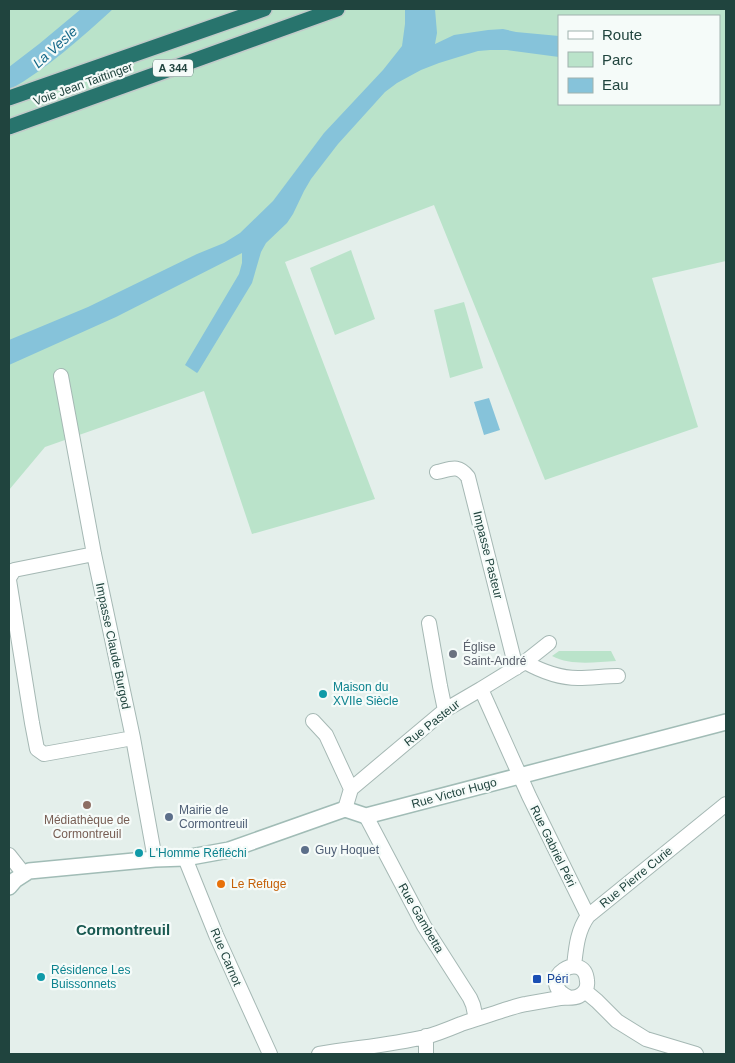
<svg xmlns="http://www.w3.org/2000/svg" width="735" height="1063" font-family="Helvetica,sans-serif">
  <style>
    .green { fill: #bae3ca; fill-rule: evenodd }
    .water { fill: #86c3da }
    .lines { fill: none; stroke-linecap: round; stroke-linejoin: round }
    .street-casing { stroke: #a5b8b4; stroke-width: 16 }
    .secondary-casing { stroke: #a1bcb6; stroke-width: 18 }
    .highway-casing { stroke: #c1cbc9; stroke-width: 18 }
    .street { stroke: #fff; stroke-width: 14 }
    .secondary { stroke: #fff; stroke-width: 15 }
    .highway { stroke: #28746d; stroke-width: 15 }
    .worship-dot { fill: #6b7280; stroke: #f5fbf9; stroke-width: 2 }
    .culture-dot { fill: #0f9aa8; stroke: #f5fbf9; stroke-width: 2 }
    .education-dot { fill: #8d6e63; stroke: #f5fbf9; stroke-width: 2 }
    .service-dot { fill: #5c6f8a; stroke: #f5fbf9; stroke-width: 2 }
    .food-dot { fill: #e8710a; stroke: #f5fbf9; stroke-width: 2 }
    .transit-dot { fill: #1a4fb4; stroke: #f5fbf9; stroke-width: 2 }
    .labels { text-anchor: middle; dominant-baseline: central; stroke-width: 4.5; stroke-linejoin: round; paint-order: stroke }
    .shield { fill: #f5fbf9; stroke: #607b76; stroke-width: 1 }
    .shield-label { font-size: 11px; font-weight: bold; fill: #20443e }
    .street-label { font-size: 12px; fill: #20443e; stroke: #f5fbf9 }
    .worship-label { font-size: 12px; fill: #5b616d; stroke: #f5fbf9; text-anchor: start }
    .culture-label { font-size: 12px; fill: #0d838f; stroke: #f5fbf9; text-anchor: start }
    .service-label { font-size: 12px; fill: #4e5e75; stroke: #f5fbf9; text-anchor: start }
    .education-label { font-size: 12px; fill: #785e54; stroke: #f5fbf9 }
    .food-label { font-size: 12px; fill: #c56008; stroke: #f5fbf9; text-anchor: start }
    .transit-label { font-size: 12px; fill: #164399; stroke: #f5fbf9; text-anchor: start }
    .water-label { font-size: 14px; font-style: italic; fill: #126688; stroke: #f5fbf9 }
    .quarter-label { font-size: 15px; font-weight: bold; fill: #195951; stroke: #f5fbf9 }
  </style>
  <rect width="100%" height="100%" fill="#e4efeb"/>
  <path class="green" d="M9 9H726V261L652 278 698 427 545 480 434 205 285 262 375 499 252 534 204 391 45 447 9 490ZM559 16H719V104H559Z
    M351 250 375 319 335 335 310 268Z
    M464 302 483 368 450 378 434 310Z
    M559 651H611L616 661C595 662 571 666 552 656Z"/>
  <path class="water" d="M81 9H113C81 38 47 69 9 90V67L39 44Z
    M405 9H435L437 33 435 44 454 35 488 30 503 29 516 32 559 36V57L507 50H490L478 51 439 63 421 70 397 83 385 92 338 144 311 179 304 191 293 214 287 223 266 243 261 252 252 283 198 372 197 373 185 365 239 274 242 263V253L116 317 9 365V340L88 307 197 254 224 243 240 233 273 201 324 133 383 70 402 46 405 24Z
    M489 398 500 430 484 435 474 402Z"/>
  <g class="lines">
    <g class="street-casing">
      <path id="street" d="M61 376 94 554 133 738 155 859
        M437 472C451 469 458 464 468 477L516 668
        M9 578 14 570 94 554
        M9 580 32 723 37 749 44 754 133 738
        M429 623 440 686 445 710
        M525 662C541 671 560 678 578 678 592 678 605 676 618 676
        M481 689 525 662 549 643
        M313 721 326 735 351 789
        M345 809 351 789 445 710 481 689 529 796 588 916
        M366 816 424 926 470 998 473 1005 476 1019
        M9 855 24 874
        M185 858 216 935 270 1054
        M574 966C576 949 577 931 588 916L726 804
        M585 991 597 1001 617 1021 646 1039 696 1054
        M426 1036V1054
        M319 1054C354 1048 390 1045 425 1037 437 1034 449 1029 461 1024 475 1019 490 1015 504 1010 511 1008 519 1005 526 1004 537 1002 549 1000 560 998 566 997 573 999 579 996 585 993 588 987 587 981 585 948 533 979 568 997"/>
    </g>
    <g class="secondary-casing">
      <path id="secondary" d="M9 887 15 880 29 871 155 859 185 858 229 850 345 809 366 816 726 722"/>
    </g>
    <g class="highway-casing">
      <path id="highway" d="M9 98 264 9
        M9 127 337 9"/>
    </g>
    <use href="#street" class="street"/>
    <use href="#secondary" class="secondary"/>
    <use href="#highway" class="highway"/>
  </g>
  <circle class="worship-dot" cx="453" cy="654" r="5"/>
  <g class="culture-dot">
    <circle cx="323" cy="694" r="5"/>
    <circle cx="139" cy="853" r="5"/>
    <circle cx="41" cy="977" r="5"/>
  </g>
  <circle class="education-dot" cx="87" cy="805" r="5"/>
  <g class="service-dot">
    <circle cx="169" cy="817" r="5"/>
    <circle cx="305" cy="850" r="5"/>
  </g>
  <circle class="food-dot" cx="221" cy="884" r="5"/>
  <rect class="transit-dot" x="532" y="974" width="10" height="10" rx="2.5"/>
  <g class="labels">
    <rect class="shield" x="153" y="59.5" width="40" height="17" rx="4"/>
    <g class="shield-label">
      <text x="173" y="68">A 344</text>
    </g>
    <g class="street-label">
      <text transform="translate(83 84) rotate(-20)">Voie Jean Taittinger</text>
      <text transform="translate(488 555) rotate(76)">Impasse Pasteur</text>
      <text transform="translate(113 646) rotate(78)">Impasse Claude Burgod</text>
      <text transform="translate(432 723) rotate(-38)">Rue Pasteur</text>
      <text transform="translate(454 793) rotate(-15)">Rue Victor Hugo</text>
      <text transform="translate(553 846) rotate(64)">Rue Gabriel Péri</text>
      <text transform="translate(636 877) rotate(-39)">Rue Pierre Curie</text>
      <text transform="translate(421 918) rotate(60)">Rue Gambetta</text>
      <text transform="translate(226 957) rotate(67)">Rue Carnot</text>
    </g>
    <g class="worship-label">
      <text x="463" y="647">Église<tspan x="463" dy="14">Saint-André</tspan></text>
    </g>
    <g class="culture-label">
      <text x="333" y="687">Maison du<tspan x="333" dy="14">XVIIe Siècle</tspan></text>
      <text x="149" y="853">L'Homme Réfléchi</text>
      <text x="51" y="970">Résidence Les<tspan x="51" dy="14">Buissonnets</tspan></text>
    </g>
    <g class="service-label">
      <text x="179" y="810">Mairie de<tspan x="179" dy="14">Cormontreuil</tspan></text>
      <text x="315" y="850">Guy Hoquet</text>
    </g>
    <g class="education-label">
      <text x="87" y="820">Médiathèque de<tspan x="87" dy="14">Cormontreuil</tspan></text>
    </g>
    <g class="food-label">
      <text x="231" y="884">Le Refuge</text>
    </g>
    <g class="transit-label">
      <text x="547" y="979">Péri</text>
    </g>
    <g class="water-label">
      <text transform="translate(55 47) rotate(-42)">La Vesle</text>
    </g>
    <g class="quarter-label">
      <text x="123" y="929">Cormontreuil</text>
    </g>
  </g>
  <rect width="735" height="1063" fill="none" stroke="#20443e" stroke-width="20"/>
  <rect x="558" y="15" width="162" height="90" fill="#f5fbf9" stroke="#a0b2ae"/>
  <rect x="568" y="31" width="25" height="8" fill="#ffffff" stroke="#a0b2ae"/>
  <text x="602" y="40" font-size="15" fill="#20443e">Route</text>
  <rect x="568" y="52" width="25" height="15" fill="#bae3ca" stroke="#a0b2ae"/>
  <text x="602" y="65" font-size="15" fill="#20443e">Parc</text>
  <rect x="568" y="78" width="25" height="15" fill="#86c3da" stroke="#a0b2ae"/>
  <text x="602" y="90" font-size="15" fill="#20443e">Eau</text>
</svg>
